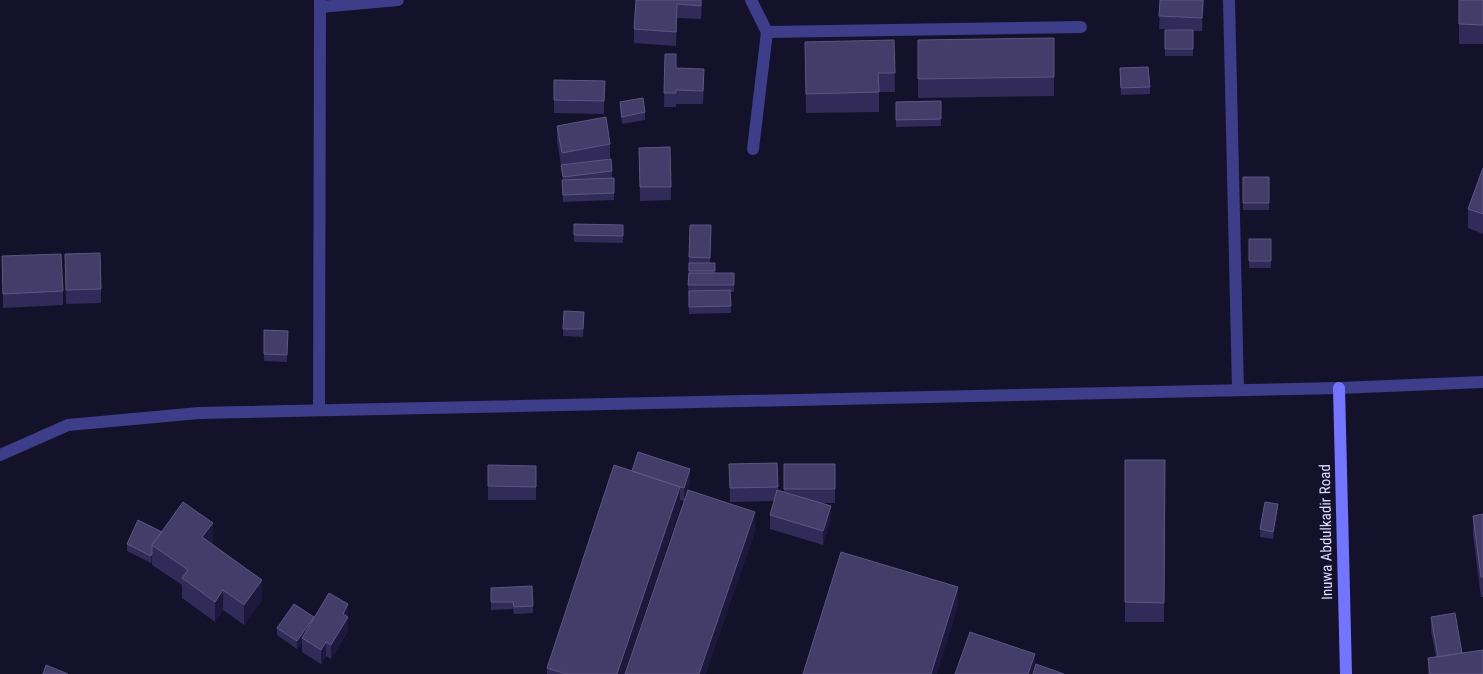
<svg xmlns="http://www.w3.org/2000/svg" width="1483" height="674" font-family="'Roboto Condensed',sans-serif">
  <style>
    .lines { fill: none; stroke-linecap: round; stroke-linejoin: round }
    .lane { stroke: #3d3d89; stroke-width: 12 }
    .street { stroke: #3d3d89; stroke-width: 12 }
    .secondary { stroke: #7375fe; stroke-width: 12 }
    .wall { fill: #322a58 }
    .shaded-wall { fill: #1e183e }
    .building { fill: #443d6a; stroke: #5c5681 }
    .labels { text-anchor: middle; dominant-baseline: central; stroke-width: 4; stroke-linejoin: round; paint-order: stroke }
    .street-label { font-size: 15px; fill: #dddbff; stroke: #14112a }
  </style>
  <rect width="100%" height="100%" fill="#14112a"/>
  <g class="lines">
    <path class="lane" d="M1229 0 1238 390
      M319 410 320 0"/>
    <path class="street" d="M751 0 767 32 753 149
      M320 7 398 0
      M767 32 1081 27
      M0 455 68 425 199 413 1339 388 1483 382"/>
    <path class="secondary" d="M1339 388 1346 674"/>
  </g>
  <path class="wall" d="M636 0H702L701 19 677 18 676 46 634 43V29Z
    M1160 0H1204L1202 31H1193V56H1165V30H1179L1159 29Z
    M1483 0V44H1459V24Z
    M1054 38V96L918 98V40Z
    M894 40 895 92H879V112L806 113 805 62Z
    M665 54 676 68 704 83 703 104H676V107H664Z
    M1120 68 1150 87V94L1121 95Z
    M554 80 605 81 604 114 554 113Z
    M941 101V126L896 127V102Z
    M620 102 645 112V120L622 124 620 110Z
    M557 126 610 144V158L603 160 612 171V178H614V200L563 202 562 187V180H563L561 165 557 140Z
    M670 147 671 200 640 201 639 148Z
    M1483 168V234L1468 228V209Z
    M1243 177H1269V210H1243Z
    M574 224 623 225V243L574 242Z
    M690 225H711L710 263H715V273H734V292H730L731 313 689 314 688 285Z
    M1249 239H1271V268H1249Z
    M2 256 63 291V305L3 308Z
    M65 267 101 289V303L66 304Z
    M564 311 584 312 583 337 563 336Z
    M264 330 288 331 287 362 264 361Z
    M1125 460H1165L1164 622H1125Z
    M777 463 778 490 784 492V464H835V503H821L831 519 823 545 770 529V515L774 501 730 502 729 464Z
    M488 465 536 466V500H488Z
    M632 471 690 483 684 501 680 500V507L624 674H547V668Z
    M1278 511 1273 539 1260 537V529Z
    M1483 514V597H1481L1473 535V516Z
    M162 532 213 543 212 544 262 600 244 625 223 610 215 622 182 598V585L152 565V560L151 563 127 551V544Z
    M491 588 533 606V613L514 614 513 609 491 610Z
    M1431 617 1462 653 1483 674H1428V658L1436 657 1431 631Z
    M348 618V631L331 659 326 656 321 664 302 652V642L297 649 277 635V628L314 619Z"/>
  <path class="shaded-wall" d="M701 0H702L701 19Z
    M1203 0H1204L1202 31V18Z
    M677 4V18L676 46V32Z
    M690 469V483L684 501V488Z
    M680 487V507L624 674H617Z
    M1278 504V511L1273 539V532Z
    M831 506V519L823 545V531Z
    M755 512V532L706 674H699Z
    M213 523V543L202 557V537Z
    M152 553V560L151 563V556Z
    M262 580V600L244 625V605Z
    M958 587V607L937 674H931Z
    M223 590V610L215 622V602Z
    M348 604V631L331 659V645L343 614Z
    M314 617V624L302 638V642L297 649V641Z
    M326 642V656L321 664V650Z
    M1035 654V674H1028Z"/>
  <path class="building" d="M636 0H701V6L677 4 676 32 634 29Z
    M1160 0H1203L1202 18 1159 16Z
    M1459 0H1483V25L1459 24Z
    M1165 30H1193V49H1165Z
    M1054 38V77L918 79V40Z
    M894 40 895 73H878L879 92 806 94 805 42Z
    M665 54H676V68L704 69 703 91 676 90V93H664Z
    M1148 67 1150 87 1121 88 1120 68Z
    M554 80 605 81 604 101 554 100Z
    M643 98 645 112 622 117 620 102Z
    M941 101V119L896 120V102Z
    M606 117 610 144 562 153 557 126Z
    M670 147 671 187H640L639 148Z
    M611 159 612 171 563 177 561 165Z
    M1483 168V214L1468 209Z
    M1243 177H1269V203H1243Z
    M614 178V193L563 195 562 180Z
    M574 224 623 225V236L574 235Z
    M690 225H711L710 258 689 257Z
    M1249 239H1271V261H1249Z
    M100 253 101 289 66 290 65 254Z
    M61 254 63 291 3 294 2 256Z
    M689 263H715V271H689Z
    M689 273H734V285H688Z
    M730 290 731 306 689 307V291Z
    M564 311 584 312 583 329H563Z
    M264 330 288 331 287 355 264 354Z
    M638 452 690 469 684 488 632 471Z
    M1125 460H1165L1164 603 1125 602Z
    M777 463 778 487 730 488 729 464Z
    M784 464H835V489H784Z
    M488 465 536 466V487L488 486Z
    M614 465 680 487 617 674H566L547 668Z
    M688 490 755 512 699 674H625Z
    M777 490 831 506 823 531 770 515Z
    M183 502 213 523 202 537 262 580 244 605 223 590 215 602 182 578 188 570 152 545Z
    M1265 502 1278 504 1273 532 1260 529Z
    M1483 514V577H1481L1473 516Z
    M138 520 162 532 152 545V553L151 556 127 544Z
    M841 552 958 587 931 674H803Z
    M532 586 533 606 514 607 513 602H491V588Z
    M329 593 348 604 343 614 348 617 331 645 326 642 321 650 302 638Z
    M294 604 314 617 297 641 277 628Z
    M1455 613 1462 653 1438 657 1431 617Z
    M970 632 1035 654 1028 674H955Z
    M1483 650V674H1430L1428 658Z
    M1036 664 1064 674H1033Z
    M46 665 68 674H43Z"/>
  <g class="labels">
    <g class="street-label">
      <text transform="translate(1326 532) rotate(-91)">Inuwa Abdulkadir Road</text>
    </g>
  </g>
</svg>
